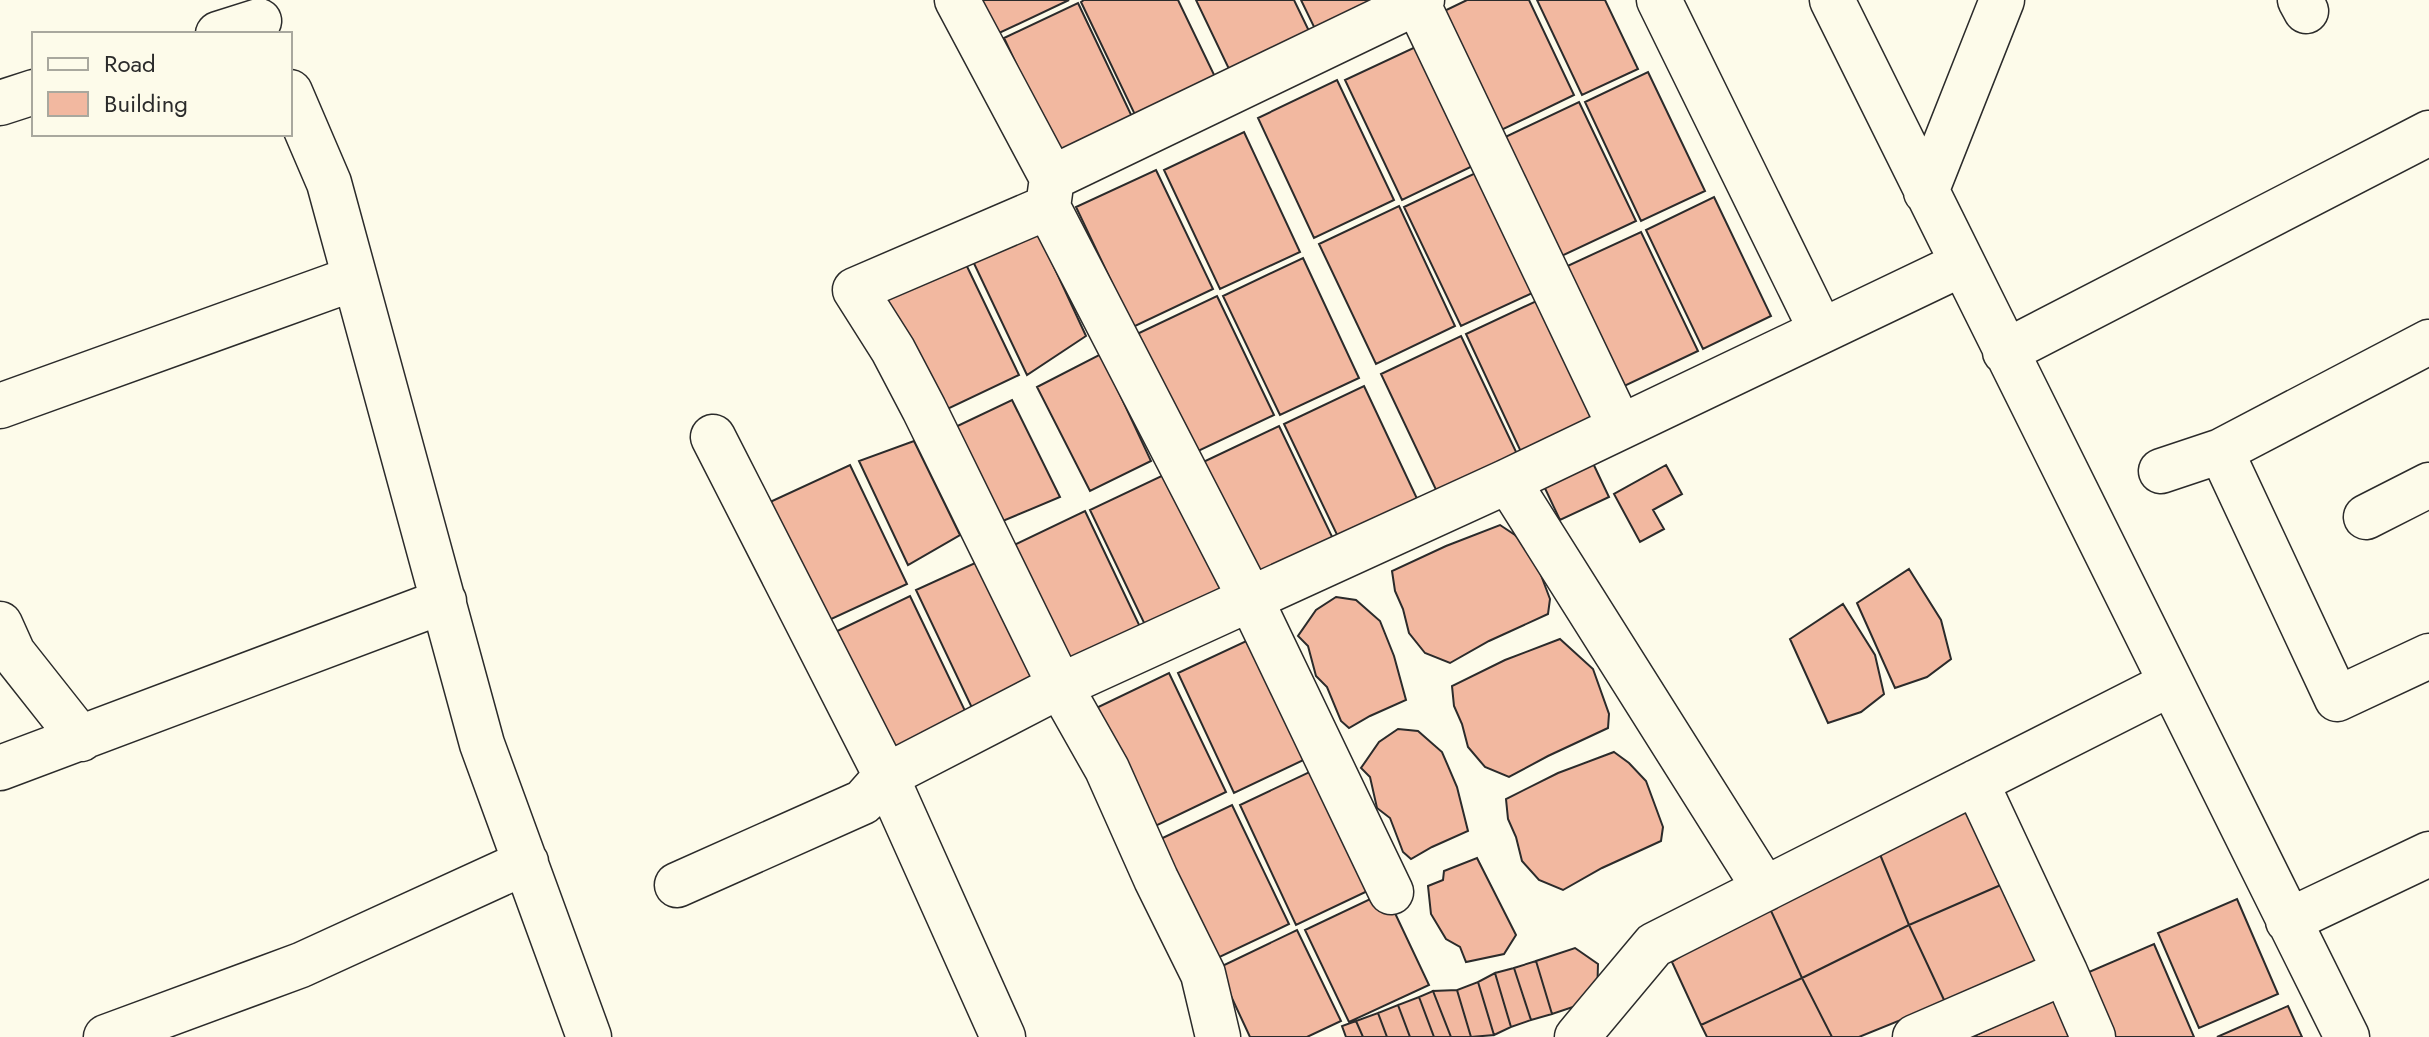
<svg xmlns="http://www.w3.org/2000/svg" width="2429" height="1037" font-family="Jost,sans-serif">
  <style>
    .building { fill: #f2b8a0; stroke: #2b2b2b; stroke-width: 2 }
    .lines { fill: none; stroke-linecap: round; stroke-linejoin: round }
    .minor-casing { stroke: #2b2b2b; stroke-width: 47 }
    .minor { stroke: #fdfbea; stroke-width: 44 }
  </style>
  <rect width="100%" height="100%" fill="#fdfbea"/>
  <path class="building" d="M981 0H1069L997 34Z
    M1084 0H1178L1218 83 1138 121 1081 2Z
    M1196 0H1294L1309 31 1229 69Z
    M1301 0H1382L1316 31Z
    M1467 0H1529L1574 95 1495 133 1438 14Z
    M1537 0H1605L1638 69 1582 95Z
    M1078 3 1135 123 1061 158 1004 38Z
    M1424 43 1481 162 1402 200 1345 80Z
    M1648 72 1705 191 1641 221 1585 102Z
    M1337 80 1394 200 1314 238 1258 118Z
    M1579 102 1636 221 1555 259 1499 140Z
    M1244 132 1300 252 1220 289 1164 170Z
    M1484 169 1541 289 1461 326 1404 207Z
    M1156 170 1213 289 1133 327 1076 207Z
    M1714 197 1771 316 1703 349 1646 230Z
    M1399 206 1455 326 1376 364 1319 244Z
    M1036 228 1086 336 1027 375 970 255Z
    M1641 232 1698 351 1618 389 1561 269Z
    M962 256 1019 375 939 413 878 300Z
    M1303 258 1359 378 1280 415 1223 296Z
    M1217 296 1274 415 1194 453 1137 334Z
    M1545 297 1602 416 1522 454 1466 334Z
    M1461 336 1518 456 1438 494 1381 374Z
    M1101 354 1151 461 1090 491 1037 387Z
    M1364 386 1420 505 1341 543 1284 424Z
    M1012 400 1060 497 998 523 949 430Z
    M1279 426 1336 545 1256 583 1199 464Z
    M914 441 960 535 908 565 859 461Z
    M1591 459 1609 497 1560 520 1542 482Z
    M850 465 907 584 827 621 770 502Z
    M1666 465 1682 494 1653 510 1664 529 1640 542 1614 494Z
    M1170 472 1226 591 1147 629 1090 510Z
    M1085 511 1142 631 1062 669 1006 549Z
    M1500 525 1515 535 1533 554 1550 599 1548 614 1489 641 1450 663 1425 653 1409 633 1403 609 1395 591 1392 571 1446 546Z
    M986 558 1043 677 973 710 916 590Z
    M1909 569 1941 620 1951 659 1927 677 1895 688 1857 603Z
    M910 596 967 715 888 754 831 634Z
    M1336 597 1356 600 1380 621 1394 656 1406 700 1370 716 1349 728 1341 721 1327 687 1316 676 1308 646 1298 636 1316 610Z
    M1843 604 1875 655 1884 694 1861 712 1828 723 1790 639Z
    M1257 636 1314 755 1234 793 1178 673Z
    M1560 639 1593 669 1609 714 1608 728 1548 756 1509 777 1485 767 1468 747 1462 724 1454 706 1452 686 1505 660Z
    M1169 673 1226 792 1147 830 1090 711Z
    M1398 729 1418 731 1442 752 1457 787 1468 831 1432 847 1411 859 1403 852 1390 818 1377 808 1370 777 1361 768 1379 742Z
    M1614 752 1629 763 1646 781 1663 827 1661 841 1602 868 1563 890 1539 880 1522 861 1516 837 1508 819 1506 799 1558 773Z
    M1320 767 1376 887 1296 925 1240 805Z
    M1966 803 2003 884 1909 925 1879 852Z
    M1232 805 1289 924 1209 962 1152 843Z
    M1879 852 1909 925 1802 978 1766 900Z
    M1477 858 1516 935 1504 954 1466 962 1460 947 1446 939 1431 914 1428 886 1443 880 1444 871Z
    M2003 884 2040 962 1945 1002 1909 925Z
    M1385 892 1429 985 1349 1022 1305 930Z
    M2237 899 2278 994 2199 1028 2158 933Z
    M1766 900 1802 978 1701 1025 1672 962Z
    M1909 925 1945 1002 1859 1037H1832L1802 978Z
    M1297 930 1341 1021 1307 1037H1250L1218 968Z
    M2154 944 2194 1037H2100L2075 978Z
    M1575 948 1598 964 1597 999 1552 1014 1536 961Z
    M1536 961 1552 1014 1531 1020 1514 968Z
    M1514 968 1531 1020 1511 1027 1495 973Z
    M1495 973 1511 1027 1494 1035 1478 982Z
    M1802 978 1832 1037H1707L1701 1025Z
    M1478 982 1494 1035 1471 1037 1457 990Z
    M1457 990 1471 1037H1451L1433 991Z
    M1433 991 1451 1037H1434L1419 997Z
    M2059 996 2076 1037H1971H1972Z
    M1419 997 1434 1037H1410L1398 1005Z
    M1398 1005 1410 1037H1387L1378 1013Z
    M2288 1006 2302 1037H2217Z
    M1378 1013 1387 1037H1363L1356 1021Z
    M1356 1021 1363 1037H1346L1342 1026Z"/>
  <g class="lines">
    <g class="minor-casing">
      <path id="minor" d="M957 0 1052 178
        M1416 0 1620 427
        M1659 0 1821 330
        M1832 0 2347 1037
        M2300 0 2306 11
        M218 34 259 21
        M290 92 329 183 482 744 589 1037
        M0 103 34 92
        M1926 192 2002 0
        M1048 207 855 290 893 350 924 409 1060 686 1107 769 1156 879 1203 974 1218 1037
        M2005 352 2429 133
        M0 406 355 278
        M713 437 886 776 1003 1037
        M2221 451 2337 699 2429 656
        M2161 471 2221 451 2429 342
        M1508 481 1765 889
        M2366 517 2429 485
        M0 624 13 653 81 739
        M0 768 444 601
        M677 885 863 802 886 776 1060 686 1508 481 1962 264
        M1391 892 1251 600 1048 207 1052 178 1422 0
        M2288 921 2429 854
        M2065 972 2093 1037
        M106 1037 301 965 526 862
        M1577 1037 1654 945 2170 684
        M1915 1037 2065 972 1976 782"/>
    </g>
    <use href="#minor" class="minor"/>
  </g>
  <rect x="32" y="32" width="260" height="104" fill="#fdfbea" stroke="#a9a89e" stroke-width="2"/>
  <rect x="48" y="58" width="40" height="12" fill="#fdfbea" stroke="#a9a89e" stroke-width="2"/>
  <text x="104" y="72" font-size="24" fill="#2b2b2b">Road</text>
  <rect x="48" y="92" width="40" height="24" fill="#f2b8a0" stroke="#a9a89e" stroke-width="2"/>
  <text x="104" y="112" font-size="24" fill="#2b2b2b">Building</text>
</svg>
